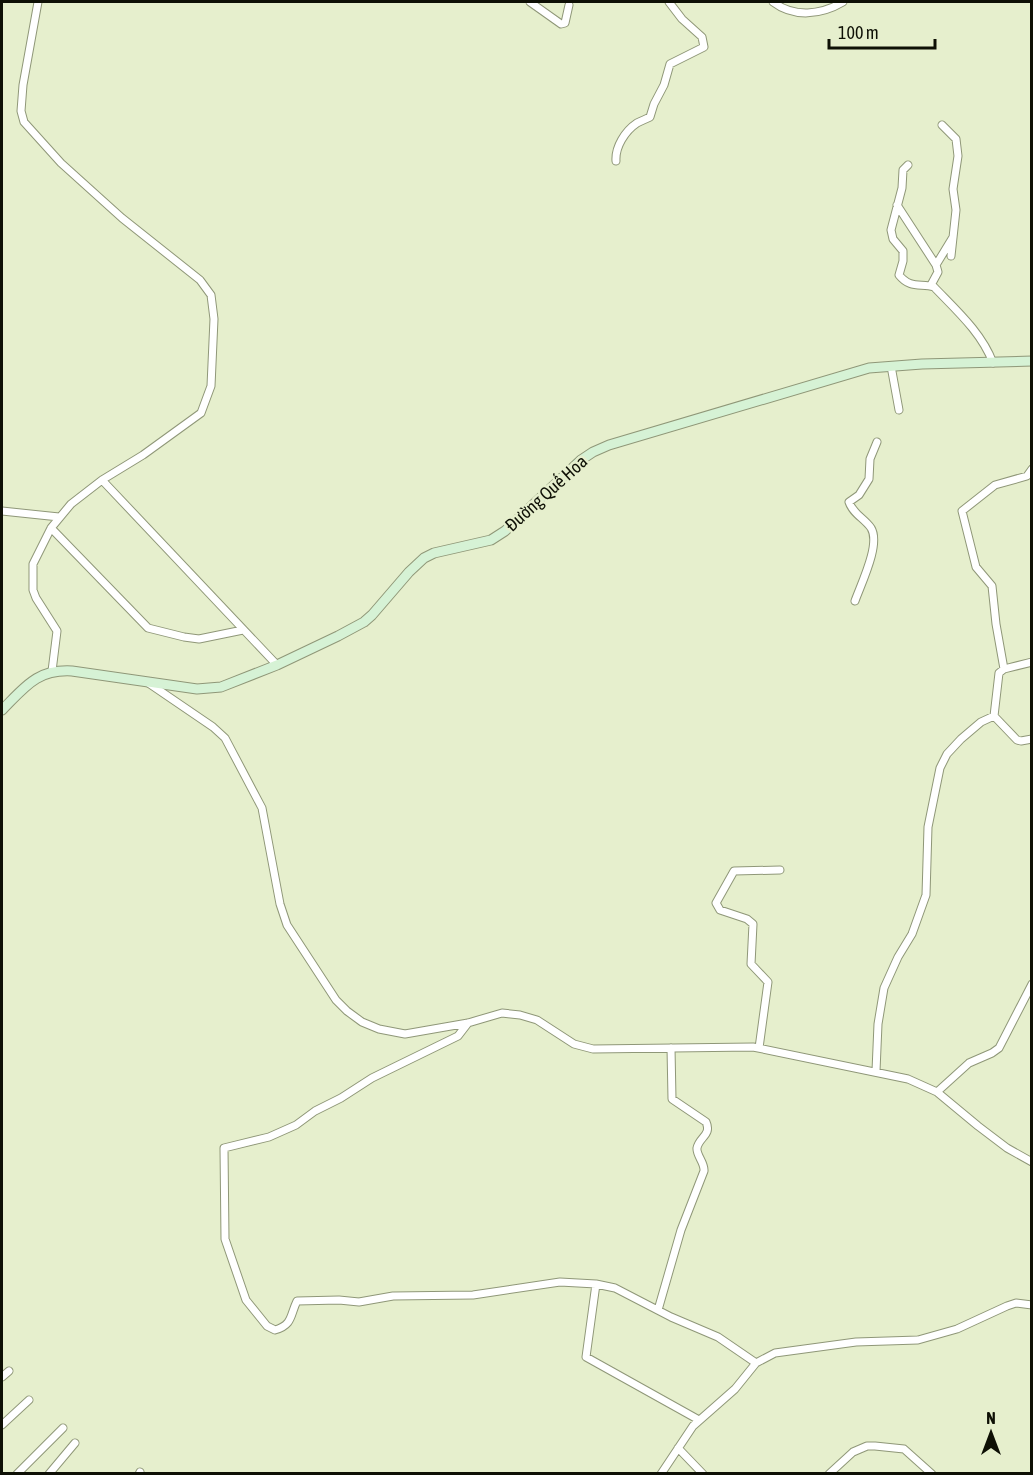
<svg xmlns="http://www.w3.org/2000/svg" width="1033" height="1475" font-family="'Asap Condensed',sans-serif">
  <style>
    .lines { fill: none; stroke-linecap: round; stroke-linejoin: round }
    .street-casing { stroke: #8f9778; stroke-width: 9 }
    .secondary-casing { stroke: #8f9778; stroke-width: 11 }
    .street { stroke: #fff; stroke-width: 7 }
    .secondary { stroke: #d6f2d5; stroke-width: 9 }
    .labels { text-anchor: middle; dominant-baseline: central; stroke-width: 5; stroke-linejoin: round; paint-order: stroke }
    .street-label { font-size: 18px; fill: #0e1005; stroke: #e6efcd }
  </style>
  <rect width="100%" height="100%" fill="#e6efcd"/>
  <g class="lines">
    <g class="street-casing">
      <path id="street" d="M38 2 23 85 21 111 24 122 61 163 122 218 200 280 211 295 214 319 211 386 201 413 143 455 102 480 71 504 51 528 33 564V590L36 598 57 631 52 671
        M530 2 561 24 565 23 569 5
        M773 2C794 18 821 15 843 2
        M942 125 956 139 958 156 953 189 956 210 951 256
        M616 161C615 147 625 131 637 123 641 121 646 119 650 117L654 104 664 85 670 64 704 47 702 37 682 19 669 2
        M908 165 903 170 902 188 891 230 893 239 903 251V261L899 275C910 289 921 283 934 287 956 310 982 333 993 363
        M897 205 936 265 938 272 931 285
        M936 265 953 237
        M891 366 899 410
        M102 480 277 665
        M2 511 59 517
        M51 528 148 628 184 637 199 639 243 630
        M855 601C861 584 881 544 871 528 864 518 853 514 849 502L859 495 869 479 870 459 877 442
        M1004 669 996 624 992 586 976 567 962 511 995 485 1027 476 1032 469
        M147 682 213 727 225 738 262 808 280 904 287 925 336 1000 347 1011 362 1022 379 1029 405 1034 468 1023 502 1013 520 1015 537 1020 574 1044 593 1049 753 1047 908 1079 937 1092 978 1126 1007 1148 1032 1162
        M994 716 1017 740 1021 741 1032 739
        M468 1023 458 1036 372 1078 341 1098 315 1111 296 1125 269 1137 224 1148 225 1239 246 1300 267 1326 275 1330C293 1325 290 1315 297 1301L339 1300 359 1302 393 1296 473 1295 560 1282 596 1284 615 1288 671 1317 718 1337 756 1363
        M759 1048 768 982 751 964 753 924 747 919 720 910 716 903 734 871 780 870
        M876 1071 878 1024 884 988 898 957 912 934 926 895 928 827 940 768 947 754 961 739 981 722 994 716 999 673 1004 669 1032 662
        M937 1092 969 1063 992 1053 999 1048 1032 984
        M596 1284 586 1357 699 1420
        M658 1310 681 1230 704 1171C705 1163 696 1155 697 1148 699 1137 712 1135 706 1122L672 1099 671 1048
        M2 1377 9 1371
        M2 1425 29 1400
        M678 1448 703 1474
        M17 1474 63 1428
        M49 1474 75 1443
        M139 1474 140 1472
        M661 1474 693 1426 735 1389 756 1363 775 1353 856 1342 918 1340 957 1329 1007 1306 1016 1303 1032 1305
        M829 1474 853 1452 867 1446H875L904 1449 932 1474"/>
    </g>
    <g class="secondary-casing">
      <path id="secondary" d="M2 710C25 687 37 669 72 671L197 689 221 687 277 665 338 636 364 622 372 615 409 572 424 558 434 553 491 540 505 531 581 460 593 452 609 445 869 368 922 364 1032 361"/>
    </g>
    <use href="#street" class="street"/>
    <use href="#secondary" class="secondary"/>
  </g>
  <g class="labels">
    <g class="street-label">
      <text transform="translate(546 493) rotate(-42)">Đường Quế Hoa</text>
    </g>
  </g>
  <rect width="1033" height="1475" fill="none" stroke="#0e1005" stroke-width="6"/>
  <g transform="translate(991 1433)" stroke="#e6efcd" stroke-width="4.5" paint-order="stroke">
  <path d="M0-4.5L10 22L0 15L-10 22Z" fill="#0e1005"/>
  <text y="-9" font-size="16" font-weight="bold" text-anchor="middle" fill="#0e1005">N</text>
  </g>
  <path d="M829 39v9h106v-9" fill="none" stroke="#0e1005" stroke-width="3"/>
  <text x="838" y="39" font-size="18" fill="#0e1005" stroke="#e6efcd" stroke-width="4.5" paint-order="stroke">100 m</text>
</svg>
